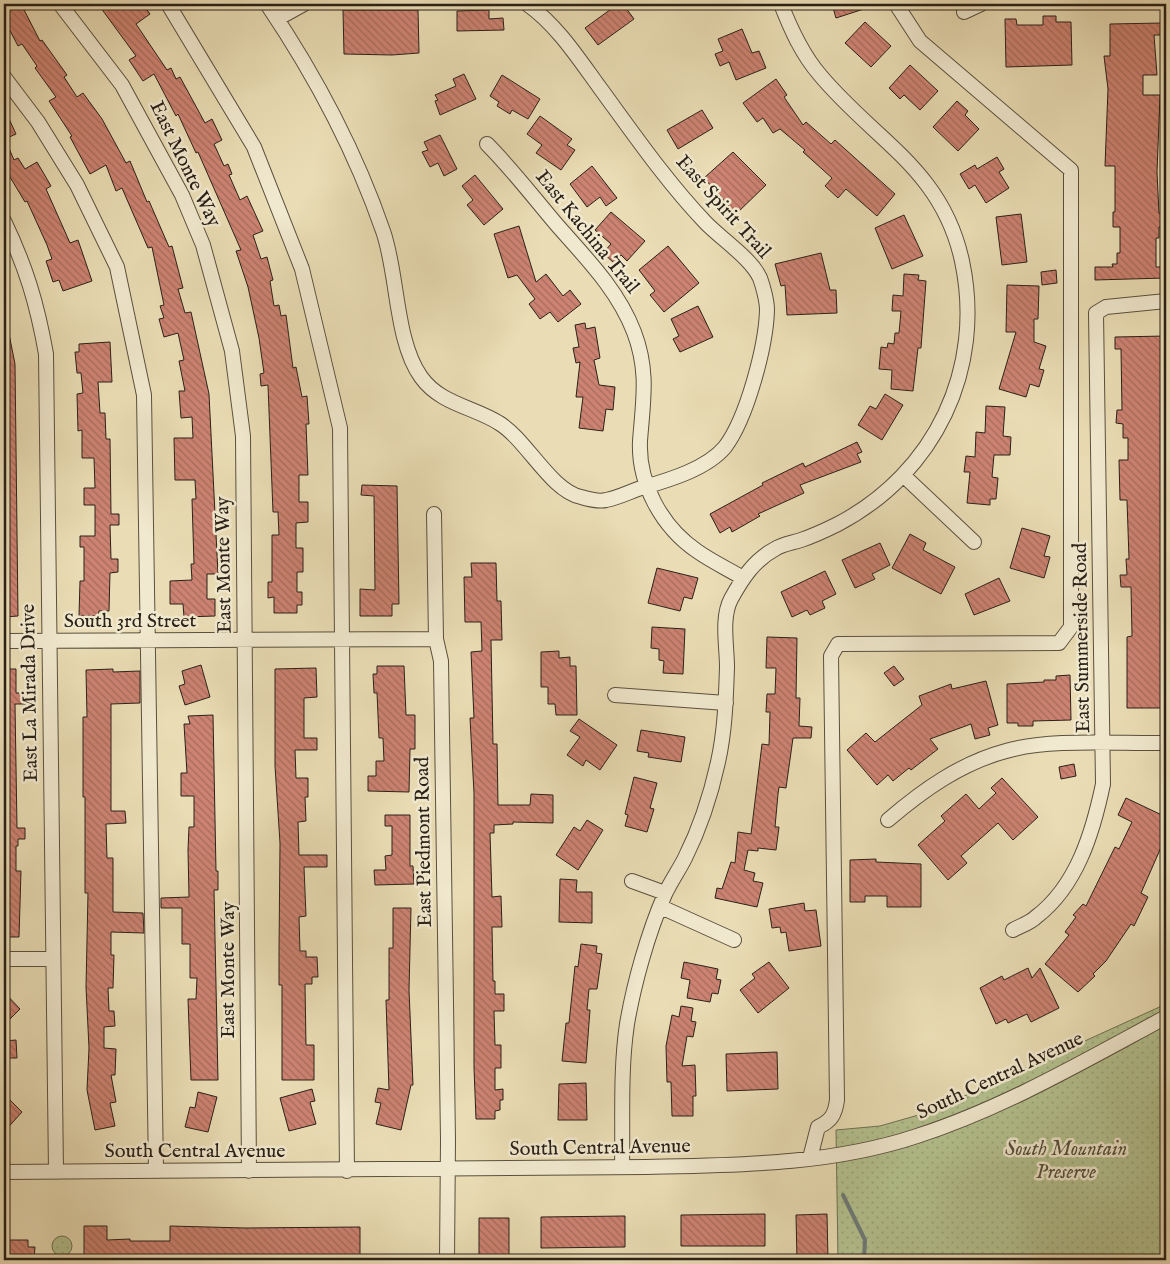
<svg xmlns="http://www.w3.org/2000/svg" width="1170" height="1264" font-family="'IM FELL English',serif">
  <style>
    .park { fill: url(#park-dots); stroke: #6f7254 }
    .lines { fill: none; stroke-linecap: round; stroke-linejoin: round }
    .stream { stroke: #6f7c79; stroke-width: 4 }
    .building { fill: url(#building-back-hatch); stroke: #2a2118 }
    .minor-casing { stroke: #5a503f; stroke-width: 16 }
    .minor { stroke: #f1e9cf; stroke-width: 14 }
    .labels { text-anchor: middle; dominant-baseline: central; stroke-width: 5; stroke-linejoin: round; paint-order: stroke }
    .street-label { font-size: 20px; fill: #2a2118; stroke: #f1e9cf }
    .park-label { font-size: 20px; font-style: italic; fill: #53513c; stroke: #f1e9cf }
  </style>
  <defs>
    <pattern id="park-dots" width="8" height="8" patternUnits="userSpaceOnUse" patternTransform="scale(1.25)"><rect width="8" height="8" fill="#b4c290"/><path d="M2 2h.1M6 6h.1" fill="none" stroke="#9ba67b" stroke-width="1.8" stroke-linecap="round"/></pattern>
    <pattern id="building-back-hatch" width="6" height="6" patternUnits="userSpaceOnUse" patternTransform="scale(1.25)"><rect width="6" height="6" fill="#cd8372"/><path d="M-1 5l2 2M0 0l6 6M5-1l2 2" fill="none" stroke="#a76b5d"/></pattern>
  </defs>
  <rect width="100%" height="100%" fill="#eaddb5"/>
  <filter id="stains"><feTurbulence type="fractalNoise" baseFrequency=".004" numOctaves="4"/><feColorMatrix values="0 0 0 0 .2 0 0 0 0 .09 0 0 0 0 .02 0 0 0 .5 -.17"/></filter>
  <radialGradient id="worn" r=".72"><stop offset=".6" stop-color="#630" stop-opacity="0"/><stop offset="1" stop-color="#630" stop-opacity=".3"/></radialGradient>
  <path class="park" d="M1166 1004V1260H838L836 1130 880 1126 929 1112Z
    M52 1246a10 10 0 1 1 20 0a10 10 0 1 1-20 0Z"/>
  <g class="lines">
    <path class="stream" d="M843 1195 865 1240 864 1260"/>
  </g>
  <path class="building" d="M14 4H21L40 41 42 40 67 75 64 77 77 97 83 93 102 119 126 163 130 161 147 202 149 201 169 247 172 246 183 288 178 289 185 313 191 312 209 394 218 574H207V599H215V616L184 617 183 604H170V581L192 580 191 564H194L192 499H196L195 480H175L174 438H193L192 417 181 418 179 391H185L179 361 184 360 178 333 164 337 159 319 164 318 160 306 164 305 152 247 148 248 122 188 116 191 106 165 90 174 70 137 72 136 49 101 56 97 35 68 37 66 22 44 18 46 4 19V9Z
    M98 4H143L150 14 136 24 167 70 171 68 176 79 180 77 205 123 212 119 222 140 214 144 224 166 228 164 232 174 229 175 240 200 247 196 263 231 253 235 261 259 267 257 273 280 270 281 274 306 279 305 281 316 286 315 293 368 296 367 302 397 307 396 309 424H306L308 475H299V502H308V522L296 523V548H303V572H297V592H302V605H297V613H274V597L268 598V582H272V535H279L278 512H273L268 385 261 386 260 374 264 373 259 338 248 287 236 251 241 250 198 152 196 153 178 114 176 116 154 74 143 81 129 60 136 56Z
    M618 4H623L634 19 598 45 585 28Z
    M832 4H873V6L836 18Z
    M343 10H418L419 53 392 55 344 54Z
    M489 10V19L503 18 504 30 457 31V11Z
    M1043 16H1056V22H1071L1072 65 1006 67 1005 19H1016L1017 25H1043Z
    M865 22 891 46 871 67 845 43Z
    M1162 23V35H1154L1157 75H1143V95H1160L1157 172 1159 213H1166V227H1159V238H1156V267H1165V278L1095 280V267H1113L1112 264H1117V253H1120V227H1113V212H1115V166H1105L1108 89 1104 56H1110V24Z
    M742 29 752 53 759 51 766 68 736 80 729 62 720 66 715 54 723 51 718 39Z
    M910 65 938 91 920 110 904 95 900 99 889 88Z
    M464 74 476 99 440 115 435 101 438 100 435 95 456 86 453 79Z
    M502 75 540 99 528 119 512 110 510 114 497 106 499 102 490 96Z
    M776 79 787 95 784 97 803 125 806 122 831 144 835 140 895 194 877 216 846 189 838 198 825 186 832 178 803 152 805 150 780 129 773 133 763 118 757 122 743 103Z
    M957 101 968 111 965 115 979 129 958 151 933 127Z
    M4 108 16 134 5 139 14 160 18 158 25 169 37 162 51 186 46 189 70 243 78 240 92 281 63 291 59 280 53 282 46 261 52 259 47 245 27 201 25 202 4 167Z
    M702 110 713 128 678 149 667 130Z
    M540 116 572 139 567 145 575 150 561 170 536 153 542 145 527 134Z
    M440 135 457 169 444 176 438 163 430 167 422 152 428 150 424 142Z
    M733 152 766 185 736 214 704 178Z
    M997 157 1004 169 999 172 1009 188 986 203 975 185 969 189 960 174 975 165 977 169Z
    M592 166 617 198 606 206 600 197 587 207 570 184Z
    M475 175 503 209 484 225 467 205 473 200 462 186Z
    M611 212 645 241 627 261 621 255 614 263 603 253 611 244 595 230Z
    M1021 214 1027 262 1002 265 996 217Z
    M904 215 923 256 892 269 875 228Z
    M519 226 536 282 546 274 563 296 570 290 581 304 558 322 550 312 540 319 529 304 535 299 517 275 508 278 494 234Z
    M668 246 699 283 664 312 650 295 655 291 639 270Z
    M821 253 830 290H836L837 313 787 315 785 285 781 286 775 264Z
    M1056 270 1057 283 1042 285 1041 272Z
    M904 274 919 275 918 280 926 281 921 348H918L913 391 891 389 892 370 879 369 881 347 887 348 888 343 894 344 895 333H899L901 311H892L893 295 903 296Z
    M1007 285 1039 286 1038 319H1034V342L1046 346 1039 369 1044 370 1039 387 1030 384 1026 397 999 389 1016 332H1006Z
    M698 306 713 337 680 352 673 339 679 336 671 319Z
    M585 323 586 329 595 327 600 358 594 360 599 385 615 387 613 410 606 409 603 431 579 428 583 397H576L580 362 576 363 573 348 579 347 575 325Z
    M4 334H9L15 364 18 616 4 617Z
    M1166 336V708H1127V637L1132 636 1131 587H1121L1120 575H1127L1126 559H1129L1127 500H1120L1119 460H1128V438H1123V424L1116 423 1117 410H1122L1121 349H1115V337Z
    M110 342 112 382H98L100 413H105L106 439H110L111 514H119V525H110L111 559H118V572L110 573 109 611H99L98 616H79L80 581H84V547H80V536H95V505H84V488H95L94 458H82V430L78 431 77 394 83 393 81 373H77L75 352H79V344Z
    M885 394 903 405 882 440 858 425 870 406 876 409Z
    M986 406 1005 407 1003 436 1011 437 1010 455H994L992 477 998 478 996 499H990V505L967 503 970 472H964L966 456 975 457 976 432 985 433Z
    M857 442 862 452 857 454 861 462 800 485 804 493 758 514 760 516 732 532 730 527 720 533 710 514 763 485 762 483 803 463 805 467Z
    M362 485 397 486 399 604H392V616H360V589L375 590 374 496 361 495Z
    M1022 528 1050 536 1044 556 1050 557 1044 578 1010 568Z
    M910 534 926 543 923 550 955 567 941 594 892 568Z
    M880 543 890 565 872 574 875 579 855 588 842 560Z
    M471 563H496L497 601H501L502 640H491L493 744H497L498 805H530L531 794 553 795V823L513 822V824L494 825V833H490L492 897 501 896 502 927H492L493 981H495V994H504V1011H494L495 1045H501V1068H495V1090L503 1089V1100H500V1110L495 1111V1119H476L474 1068V793L470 718H474L471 652 482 651 481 622H465L464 577H472Z
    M657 568 698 578 692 599 684 597 680 611 648 603Z
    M825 571 836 594 822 601 825 608 810 615 807 610 792 617 781 592Z
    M999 578 1010 601 974 615 965 594Z
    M652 627 685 629 683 674 663 673 664 661 659 660V649L651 648Z
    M767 637 797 638 796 698H800L799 726 812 727 811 738H793L786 788 779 787 778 794 775 827H779L776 850 758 848V851L748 850 744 870 755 873 753 881 763 883 757 907 715 898 717 888 722 889 731 862 735 863 738 832 751 834 762 744 769 745 770 712H766L767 694H775L776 668H766Z
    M559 651V658L570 657V666H576L577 715H556L555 704H548V687H541V652Z
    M201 665 210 697 185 705 179 686 185 684 182 671Z
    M377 666H404L406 715H415V749H410L409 792 368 791V776H376V761H384L383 738H379L377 693H374L373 674H377Z
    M894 666 904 679 894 686 884 673Z
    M316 668 317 697 304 698V738H317V750H295L296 778H308V797H305L306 821 298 822 299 855H327V867H304L306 916 299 917 300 951H306V957H317L318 977H312V984H305L306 1045H314V1080H282V985H279V951L280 843 275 766V669Z
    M4 669H16V693H26V704H15L17 828H25V839H18V846H16V871H21L19 937H4Z
    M113 669V672L140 671V703L111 704V811H125L126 823 106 824 107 858H113V912L143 913 144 933 111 932V955H114L113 988H108L109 1011H114L115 1026 104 1027V1048L116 1049 115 1075H111L116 1102 110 1103 115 1126 95 1130 87 1090 89 1048 86 987 88 893H85V797H83V717H87L86 670Z
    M1070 675 1071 720 1033 721V726H1018V723H1007V684L1044 682V680H1056V676Z
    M986 681 998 725 988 728 990 735 975 739 971 724 930 739 938 749 911 770 909 768 893 781 888 775 877 785 847 750 866 733 875 742 922 705 919 696 951 684 952 689Z
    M213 715 216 871H218V890H214L218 1080H191L188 999H196L197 978H190V944H182V908H161V898L189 897 188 850 189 827H194V796H181V773H187L184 724H190L188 716Z
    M579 719 617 745 600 770 586 760 583 766 567 755 580 737 570 731Z
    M641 730 685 737 681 762 648 757 649 753 637 751Z
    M1074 764 1076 776 1061 779 1059 767Z
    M634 777 657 783 650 808 654 809 647 832 625 826 628 815 625 814Z
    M1002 778 1038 817 1013 840 998 823 961 856 967 863 948 880 918 845 945 821 941 816 966 794 979 809 996 793 991 788Z
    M1126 798 1166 817V836L1141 893 1148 897 1134 926 1131 924 1106 961 1093 974 1095 976 1078 992 1045 964 1069 935 1065 932 1076 917 1073 915 1083 904 1086 906 1115 847 1119 849 1132 822 1118 815Z
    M385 815H410V866H413L414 884 375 885 374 870H386L385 856 392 855V826H385Z
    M587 820 603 830 578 870 556 855 574 827 580 831Z
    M876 859V862L921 864V907H887V896H865V902H850V860Z
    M560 879 577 880 576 892H592V923L559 922Z
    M804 903 805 911 816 910 821 946 789 951 786 932 781 933 780 927 772 928 769 909Z
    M393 908H411L409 990 413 1085H411L401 1130 376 1124 381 1103 375 1102 378 1088 389 1090 386 1000H389V948H393Z
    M581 944 597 946 596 953 602 954 597 989H589L587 1010H590L586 1063 562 1061 566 1023H569L575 966 578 967Z
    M684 962 718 969 716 979 721 980 718 994 712 993 710 1002 687 998 690 980 681 978Z
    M769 962 789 988 758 1013 740 990 755 978 752 974Z
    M1028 968 1032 978 1040 968 1059 1008 1031 1022 1027 1014 1008 1023 1006 1019 996 1024 980 988 1002 976 1004 980Z
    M4 992 20 1009 4 1025Z
    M681 1006 693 1008 691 1021 696 1022 693 1037 687 1036 682 1066 695 1065 696 1096H693V1116H672L671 1082H667L666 1046 672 1015 679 1017Z
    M16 1040 17 1058H4V1041Z
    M777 1052 778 1089 727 1091 726 1054Z
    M586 1083 587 1120H558L559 1084Z
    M312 1089 315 1101 310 1102 316 1124 289 1131 280 1098Z
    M198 1092 217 1097 208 1132 185 1127 190 1107 195 1108Z
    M4 1094 22 1112 4 1132Z
    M765 1214V1246H681V1215Z
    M827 1214 828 1260H797L796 1215Z
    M625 1216V1247L541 1248V1217Z
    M479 1218H509V1260H479Z
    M84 1226H107V1240L130 1239V1241H170V1226L245 1228 360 1227V1260H292V1257H265V1260H84Z
    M9 1240H28V1247H35L34 1260H9Z"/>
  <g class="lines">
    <g class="minor-casing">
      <path id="minor" d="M60 4 122 85 182 195 203 245 232 351 243 436 249 1171
        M168 4 254 147 302 269 340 428 347 1171
        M267 4C315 75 355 150 383 231 398 273 395 341 421 377 440 404 474 407 499 423 526 439 551 491 581 497 588 499 599 502 606 500 617 498 627 493 638 489 665 481 706 470 725 447 747 418 766 346 767 310 767 301 763 286 760 278 751 258 720 238 705 222 666 181 633 133 600 88 578 58 557 25 527 4
        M964 12 981 4
        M277 19 304 4
        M4 77 38 122 77 185 117 267 144 395 156 1171
        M487 144C512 169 534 198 557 225 586 258 618 290 634 332 649 371 643 401 640 441 638 484 662 527 697 551 711 561 728 569 743 578
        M4 221C26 267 37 303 46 354L56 1172
        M903 475 974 542
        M434 514 436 639 441 661 448 1140 447 1260
        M4 641 436 639
        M615 695 726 703
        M888 820C923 790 961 763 1006 751 1050 738 1119 744 1166 743
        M632 881 665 893
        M661 907 734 940
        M1013 930C1020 926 1030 923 1036 917 1077 886 1093 832 1103 784L1096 313 1106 307 1166 301
        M4 959H53
        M810 1158 818 1127C831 1121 835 1115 837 1100L831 656 838 644 1059 643 1071 627V170L920 41 896 4
        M622 1167C623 1120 620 1071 627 1024 634 983 648 933 665 894 671 881 679 870 685 858 700 828 711 794 718 762 725 731 726 698 727 667 727 646 721 618 731 599 742 579 754 560 775 549 782 544 792 543 801 540 813 536 826 530 838 524 935 473 985 369 962 261 942 169 875 141 820 75 802 54 791 30 781 4
        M4 1172 647 1167C737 1165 830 1165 917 1136 1004 1108 1086 1060 1166 1017"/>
    </g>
    <use href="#minor" class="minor"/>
  </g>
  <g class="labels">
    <g class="street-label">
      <text transform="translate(185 164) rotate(64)">East Monte Way</text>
      <text transform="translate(723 207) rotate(48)">East Spirit Trail</text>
      <text transform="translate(587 232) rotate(51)">East Kachina Trail</text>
      <text transform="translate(224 565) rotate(-91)">East Monte Way</text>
      <text x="130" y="621">South 3rd Street</text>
      <text transform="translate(1082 638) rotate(-91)">East Summerside Road</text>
      <text transform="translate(30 693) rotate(-91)">East La Mirada Drive</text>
      <text transform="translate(424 842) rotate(-91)">East Piedmont Road</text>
      <text transform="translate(228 970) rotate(-90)">East Monte Way</text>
      <text transform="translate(1000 1076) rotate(-25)">South Central Avenue</text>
      <text transform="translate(600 1148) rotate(-1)">South Central Avenue</text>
      <text x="195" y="1151">South Central Avenue</text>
    </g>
    <g class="park-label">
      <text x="1066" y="1149">South Mountain<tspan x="1066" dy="23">Preserve</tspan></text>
    </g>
  </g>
  <rect width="1170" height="1264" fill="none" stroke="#eaddb5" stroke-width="20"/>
  <rect x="5" y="5" width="1160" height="1254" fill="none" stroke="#2a2118" stroke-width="2.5"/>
  <rect x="10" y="10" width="1150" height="1244" fill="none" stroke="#2a2118"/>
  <rect width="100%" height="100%" filter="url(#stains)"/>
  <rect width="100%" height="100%" fill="url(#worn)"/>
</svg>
